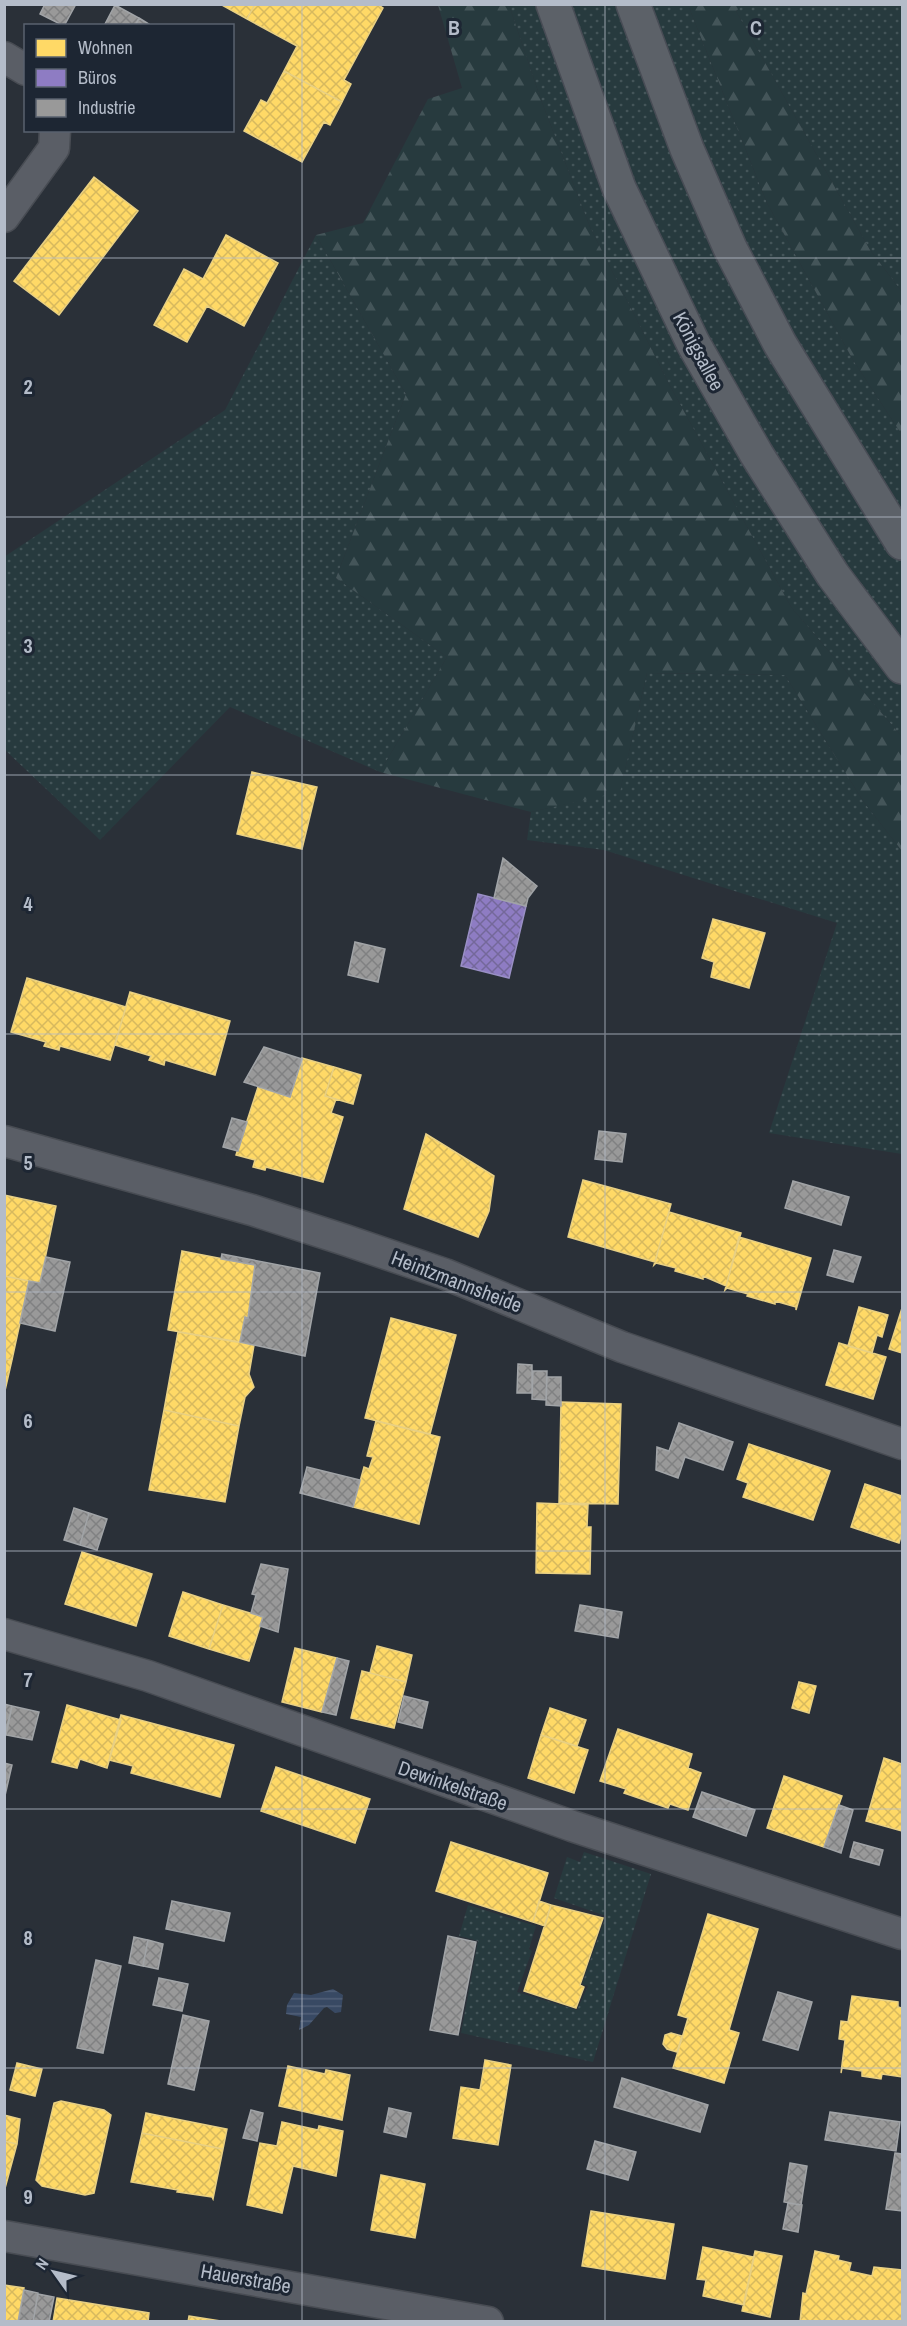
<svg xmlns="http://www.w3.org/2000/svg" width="907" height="2326" font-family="'Archivo Narrow',sans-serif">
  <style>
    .grass { fill: url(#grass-dots) }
    .forest { fill: url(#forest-firs) }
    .water { fill: url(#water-rules) }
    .homes { fill: url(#homes-cross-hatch); stroke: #e8d084; stroke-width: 1.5 }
    .offices { fill: url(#offices-cross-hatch); stroke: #998fc5; stroke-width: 1.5 }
    .industry { fill: url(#industry-cross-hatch); stroke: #a1a4a7; stroke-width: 1.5 }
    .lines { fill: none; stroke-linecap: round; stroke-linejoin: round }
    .minor-casing { stroke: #484c53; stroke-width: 33 }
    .primary-casing { stroke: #484c55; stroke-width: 36 }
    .minor { stroke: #5a5e66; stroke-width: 30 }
    .primary { stroke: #5c6168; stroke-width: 33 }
    .grid { fill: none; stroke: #b4bcc9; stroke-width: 1.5; stroke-opacity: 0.55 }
    .labels { text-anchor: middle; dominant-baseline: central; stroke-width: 6; stroke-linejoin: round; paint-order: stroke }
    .street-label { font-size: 20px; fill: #b4bcc9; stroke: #1d2633 }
    .grid-label { font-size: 20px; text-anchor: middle; font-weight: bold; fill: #b4bcc9; stroke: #1d2633; stroke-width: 6; stroke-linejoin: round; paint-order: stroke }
  </style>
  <defs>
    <pattern id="grass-dots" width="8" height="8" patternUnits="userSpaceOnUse" patternTransform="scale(1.5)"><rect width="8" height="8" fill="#273a3e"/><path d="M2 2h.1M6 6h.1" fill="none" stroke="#445559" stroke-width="1.8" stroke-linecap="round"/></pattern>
    <pattern id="forest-firs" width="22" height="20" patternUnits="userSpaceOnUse" patternTransform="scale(1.5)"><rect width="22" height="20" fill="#273a3e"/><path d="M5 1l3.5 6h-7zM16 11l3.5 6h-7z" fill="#445559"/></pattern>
    <pattern id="water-rules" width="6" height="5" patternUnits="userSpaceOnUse" patternTransform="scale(1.5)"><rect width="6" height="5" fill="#384963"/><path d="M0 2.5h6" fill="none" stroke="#526178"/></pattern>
    <pattern id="homes-cross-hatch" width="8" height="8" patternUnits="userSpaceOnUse" patternTransform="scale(1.5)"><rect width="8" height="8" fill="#ffd966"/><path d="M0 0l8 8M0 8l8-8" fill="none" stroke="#d7b95e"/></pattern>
    <pattern id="offices-cross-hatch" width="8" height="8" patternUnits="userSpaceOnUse" patternTransform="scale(1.5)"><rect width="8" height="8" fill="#8e7cc3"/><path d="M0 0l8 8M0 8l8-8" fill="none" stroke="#74689a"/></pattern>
    <pattern id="industry-cross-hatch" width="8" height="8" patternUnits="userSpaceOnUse" patternTransform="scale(1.5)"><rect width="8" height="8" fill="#999"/><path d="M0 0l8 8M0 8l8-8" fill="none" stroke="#808182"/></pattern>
  </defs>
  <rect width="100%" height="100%" fill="#2a3038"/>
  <path class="grass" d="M743 4 902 5V292L870 250 736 11Z
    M509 5H688L767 203 853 360 902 435V737L791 607 669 384 590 227 541 100Z
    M316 235 406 394 336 578 447 657 380 772 230 707 100 840 5 750 4 557 225 410Z
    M647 673 785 675 863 801 902 851V1154L769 1133 837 923 604 850 527 840 531 812 620 791Z
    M584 1852 651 1874 593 2062 461 2033 478 1941 459 1936 468 1905 536 1926 529 1949 532 1951 517 1992 577 2010 588 1986 582 1984 606 1916 554 1898 567 1857 580 1862Z"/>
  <path class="forest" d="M438 5H509L541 100 590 227 669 384 791 607 902 737V851L863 801 785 675 647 673 620 792 531 812 380 772 447 657 336 578 406 394 316 235 363 223 428 99 462 88Z
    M688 5H743L736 11 870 250 902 292V435L853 360 767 203Z"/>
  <path class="water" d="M333 1989 343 1995 341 2012 335 2013 327 2007 324 2008 309 2025 299 2030 301 2017 286 2014 287 2005 294 1993 311 1995Z"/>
  <path class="homes" d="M220 4H255L247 19Z
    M255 4H377L383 8 344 80 351 84 342 102 284 71 297 46 247 19Z
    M284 71 342 102 330 125 324 122 302 162 244 131 261 100 267 103Z
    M94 177 138 211 59 315 14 281Z
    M226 235 278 263 244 326 207 306 187 342 154 325 184 269 203 279Z
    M252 772 317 787 302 849 237 834Z
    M713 919 765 933 749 988 711 977 714 962 702 958Z
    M27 978 126 1007 110 1060 60 1046 59 1050 44 1046 46 1042 11 1032Z
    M130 992 230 1021 215 1075 165 1060 164 1065 149 1060 151 1056 115 1045Z
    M302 1058 334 1067 325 1096 336 1099 331 1113 343 1117 323 1182 266 1167 265 1170 253 1167 255 1160 236 1155 258 1087 290 1097Z
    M334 1067 361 1075 353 1104 325 1096Z
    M426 1134 494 1176 489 1211 478 1237 404 1209Z
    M583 1180 671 1204 655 1262 568 1237Z
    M4 1195 56 1206 40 1283 4 1276Z
    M669 1212 741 1233 726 1286 703 1276V1279L675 1271 676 1268 656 1263 654 1265Z
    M739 1237 811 1258 796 1310V1307L775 1301V1304L747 1296 748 1294 727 1288 725 1290Z
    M182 1251 255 1265 248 1318 245 1317 240 1342 168 1330Z
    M4 1276 29 1281 12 1360 4 1359Z
    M859 1307 888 1315 882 1337 877 1335 872 1353 848 1346Z
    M902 1308V1353L889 1349Z
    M391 1318 456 1335 430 1434 365 1418Z
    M178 1332 254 1345 249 1374 254 1387 245 1397 239 1426 164 1410Z
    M839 1343 886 1357 873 1399 826 1385Z
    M4 1359 12 1360 4 1395Z
    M561 1402 621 1404 618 1504 559 1503Z
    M164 1410 239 1426 225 1502 149 1490Z
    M376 1421 440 1437 419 1524 353 1507 364 1467 369 1469 373 1457 367 1456Z
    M749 1444 830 1471 813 1520 743 1497 748 1483 737 1479Z
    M865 1484 902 1496V1533L899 1543 851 1527Z
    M537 1503 588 1505 587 1527H591L590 1574 536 1573Z
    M82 1552 152 1574 136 1626 65 1604Z
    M183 1592 223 1605 209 1649 169 1636Z
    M223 1605 263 1617 249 1661 209 1649Z
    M377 1646 412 1655 406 1682 370 1673Z
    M295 1648 337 1658 322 1712 282 1702Z
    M362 1671 406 1682 394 1728 351 1718Z
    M799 1682 816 1686 809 1713 792 1708Z
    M67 1705 121 1720 107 1768 80 1759 77 1768 52 1762Z
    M550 1708 586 1720 577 1746 541 1735Z
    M121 1715 234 1745 220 1797 131 1773 133 1766 109 1760Z
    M618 1729 692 1754 688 1768 701 1773 688 1810 670 1804 668 1808 624 1793 626 1789 600 1781Z
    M541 1735 588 1750 574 1793 528 1778Z
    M884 1758 902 1764V1831L866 1821Z
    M276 1767 370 1799 355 1843 261 1811Z
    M784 1776 842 1796 824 1847 767 1828Z
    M451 1842 548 1873 533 1922 436 1891Z
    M539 1901 551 1905 545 1926 533 1922Z
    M551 1905 603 1918 580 1985 584 1987 576 2008 524 1991Z
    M708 1914 758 1929 729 2030 739 2033 724 2083 673 2068 688 2018 678 2015Z
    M852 1996 898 2002V2007L902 2008V2077L882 2074 881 2079 862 2076V2071L842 2068 841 2073 845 2040 839 2039 841 2021 848 2022Z
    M671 2033 682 2036 677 2052 667 2049 663 2044 665 2035Z
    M485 2060 511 2065 498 2145 453 2138 461 2087 480 2090Z
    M17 2063 42 2069 35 2096 10 2090Z
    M288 2066 325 2074 326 2070 350 2075 342 2120 279 2106Z
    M61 2101 104 2110 111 2115 94 2193 85 2195 42 2186 36 2180 54 2103Z
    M146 2113 227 2129 223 2149 142 2133Z
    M4 2115 20 2119 17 2144 4 2141Z
    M282 2122 318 2130 319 2126 343 2131 336 2176 293 2166 282 2213 247 2205 260 2143 277 2146Z
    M142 2133 223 2149 213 2199 212 2197 177 2192 178 2190 131 2182Z
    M4 2141 17 2144 4 2192Z
    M381 2175 425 2184 415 2238 371 2230Z
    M591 2211 674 2224 665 2279 582 2266Z
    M703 2247 754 2257 744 2305 703 2296 706 2280 697 2279Z
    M755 2251 782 2256 770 2317 742 2311Z
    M815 2251 839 2256 838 2260 851 2263 849 2271 872 2276 874 2267 902 2270V2322H800L803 2293 806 2294Z
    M4 2285 24 2288 18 2322H4Z
    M57 2298 149 2313 148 2322H53Z
    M189 2316 227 2322H188Z"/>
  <path class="offices" d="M478 894 526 906 509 978 461 966Z"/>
  <path class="industry" d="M45 4H76L64 26 40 14Z
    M115 5 139 18 135 26H104Z
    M139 18 152 26H135Z
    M503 858 537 886 528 898 526 906 494 898Z
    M355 942 385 949 378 982 348 975Z
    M264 1047 302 1059 290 1097 244 1082Z
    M232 1118 247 1122 238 1151 223 1147Z
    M599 1131 626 1134 622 1162 595 1159Z
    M793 1181 849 1197 841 1225 785 1208Z
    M834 1250 861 1257 853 1282 827 1275Z
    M222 1254 320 1273 305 1356 240 1342 245 1317 248 1318 255 1265 221 1259Z
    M46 1257 70 1262 55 1331 20 1323 29 1281 40 1283Z
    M518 1364 532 1365V1393H517Z
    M533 1371H547L546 1400 532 1399Z
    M547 1377H561V1406L546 1405Z
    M679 1423 733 1442 723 1470 685 1457 678 1478 656 1470 657 1447 669 1451Z
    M307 1467 360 1480 353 1507 300 1493Z
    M74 1508 89 1513 80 1545 64 1540Z
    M89 1513 107 1519 97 1550 80 1545Z
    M261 1564 288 1569 278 1632 260 1626 263 1617 251 1613 256 1595 252 1594Z
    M580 1605 622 1612 618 1638 575 1631Z
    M337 1658 349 1661 336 1715 322 1712Z
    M404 1696 428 1702 422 1728 398 1722Z
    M4 1704 12 1706 4 1739Z
    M12 1706 39 1712 32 1740 6 1735Z
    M4 1763 12 1765 4 1800Z
    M702 1792 755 1810 746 1836 693 1817Z
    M839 1805 853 1810 841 1853 824 1847Z
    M854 1842 883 1850 879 1865 850 1857Z
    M172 1901 230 1913 224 1941 166 1929Z
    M448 1936 476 1942 458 2035 430 2030Z
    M134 1937 148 1940 143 1966 129 1963Z
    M148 1940 163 1944 158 1969 143 1966Z
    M96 1960 121 1966 103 2053 77 2048Z
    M159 1978 188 1984 182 2011 153 2005Z
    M778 1992 812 2002 798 2050 763 2040Z
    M183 2015 209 2021 194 2090 168 2084Z
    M622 2078 708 2105 700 2132 614 2107Z
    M389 2108 411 2113 406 2137 384 2132Z
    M251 2110 263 2113 257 2141 243 2138Z
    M830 2112 900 2122 896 2151 825 2140Z
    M595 2141 636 2152 628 2180 587 2169Z
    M895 2153 902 2154V2211L886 2209Z
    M790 2163 807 2166 801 2205 784 2202Z
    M788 2203 802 2205 798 2232 783 2229Z
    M24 2290 38 2293 33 2322H18Z
    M38 2294 54 2297 49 2322H33Z"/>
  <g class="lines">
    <g class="minor-casing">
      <path id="minor" d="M4 57 26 70
        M4 217 54 148 55 130
        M4 1141 252 1210 345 1240 445 1274 622 1347 902 1444
        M4 1634 148 1676 572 1826 902 1934
        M4 2236 488 2322"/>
    </g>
    <g class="primary-casing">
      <path id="primary" d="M553 4 619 188 693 343 757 455 833 575 902 667
        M633 4 687 149 730 248 780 344 902 543"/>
    </g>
    <use href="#minor" class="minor"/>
    <use href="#primary" class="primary"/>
  </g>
  <path class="grid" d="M302 4V2322M605 4V2322M4 258H902M4 517H902M4 775H902M4 1034H902M4 1292H902M4 1551H902M4 1809H902M4 2068H902"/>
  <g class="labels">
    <g class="street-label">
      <text transform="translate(699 351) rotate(62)">Königsallee</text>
      <text transform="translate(457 1281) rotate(21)">Heintzmannsheide</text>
      <text transform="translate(453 1785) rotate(19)">Dewinkelstraße</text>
      <text transform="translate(246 2278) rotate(10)">Hauerstraße</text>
    </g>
  </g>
  <g class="grid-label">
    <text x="454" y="35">B</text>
    <text x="756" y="35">C</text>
    <text x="28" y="394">2</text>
    <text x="28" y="653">3</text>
    <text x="28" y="911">4</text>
    <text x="28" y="1170">5</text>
    <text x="28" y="1428">6</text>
    <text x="28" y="1687">7</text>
    <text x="28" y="1945">8</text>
    <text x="28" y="2204">9</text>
  </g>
  <rect width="907" height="2326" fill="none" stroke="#b4bcc9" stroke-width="12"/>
  <rect x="24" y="24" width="210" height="108" fill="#1d2633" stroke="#59626f" stroke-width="1.5"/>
  <rect x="36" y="39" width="30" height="18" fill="#ffd966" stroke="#59626f" stroke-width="1.5"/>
  <text x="78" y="54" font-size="18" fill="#b4bcc9">Wohnen</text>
  <rect x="36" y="69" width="30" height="18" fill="#8e7cc3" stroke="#59626f" stroke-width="1.5"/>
  <text x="78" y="84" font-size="18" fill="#b4bcc9">Büros</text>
  <rect x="36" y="99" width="30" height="18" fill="#999999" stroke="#59626f" stroke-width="1.5"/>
  <text x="78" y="114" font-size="18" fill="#b4bcc9">Industrie</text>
  <g transform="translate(54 2272) rotate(304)" stroke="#1d2633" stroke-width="4.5" paint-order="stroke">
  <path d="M0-4.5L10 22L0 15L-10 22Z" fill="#b4bcc9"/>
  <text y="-9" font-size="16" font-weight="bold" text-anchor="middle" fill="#b4bcc9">N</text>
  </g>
</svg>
